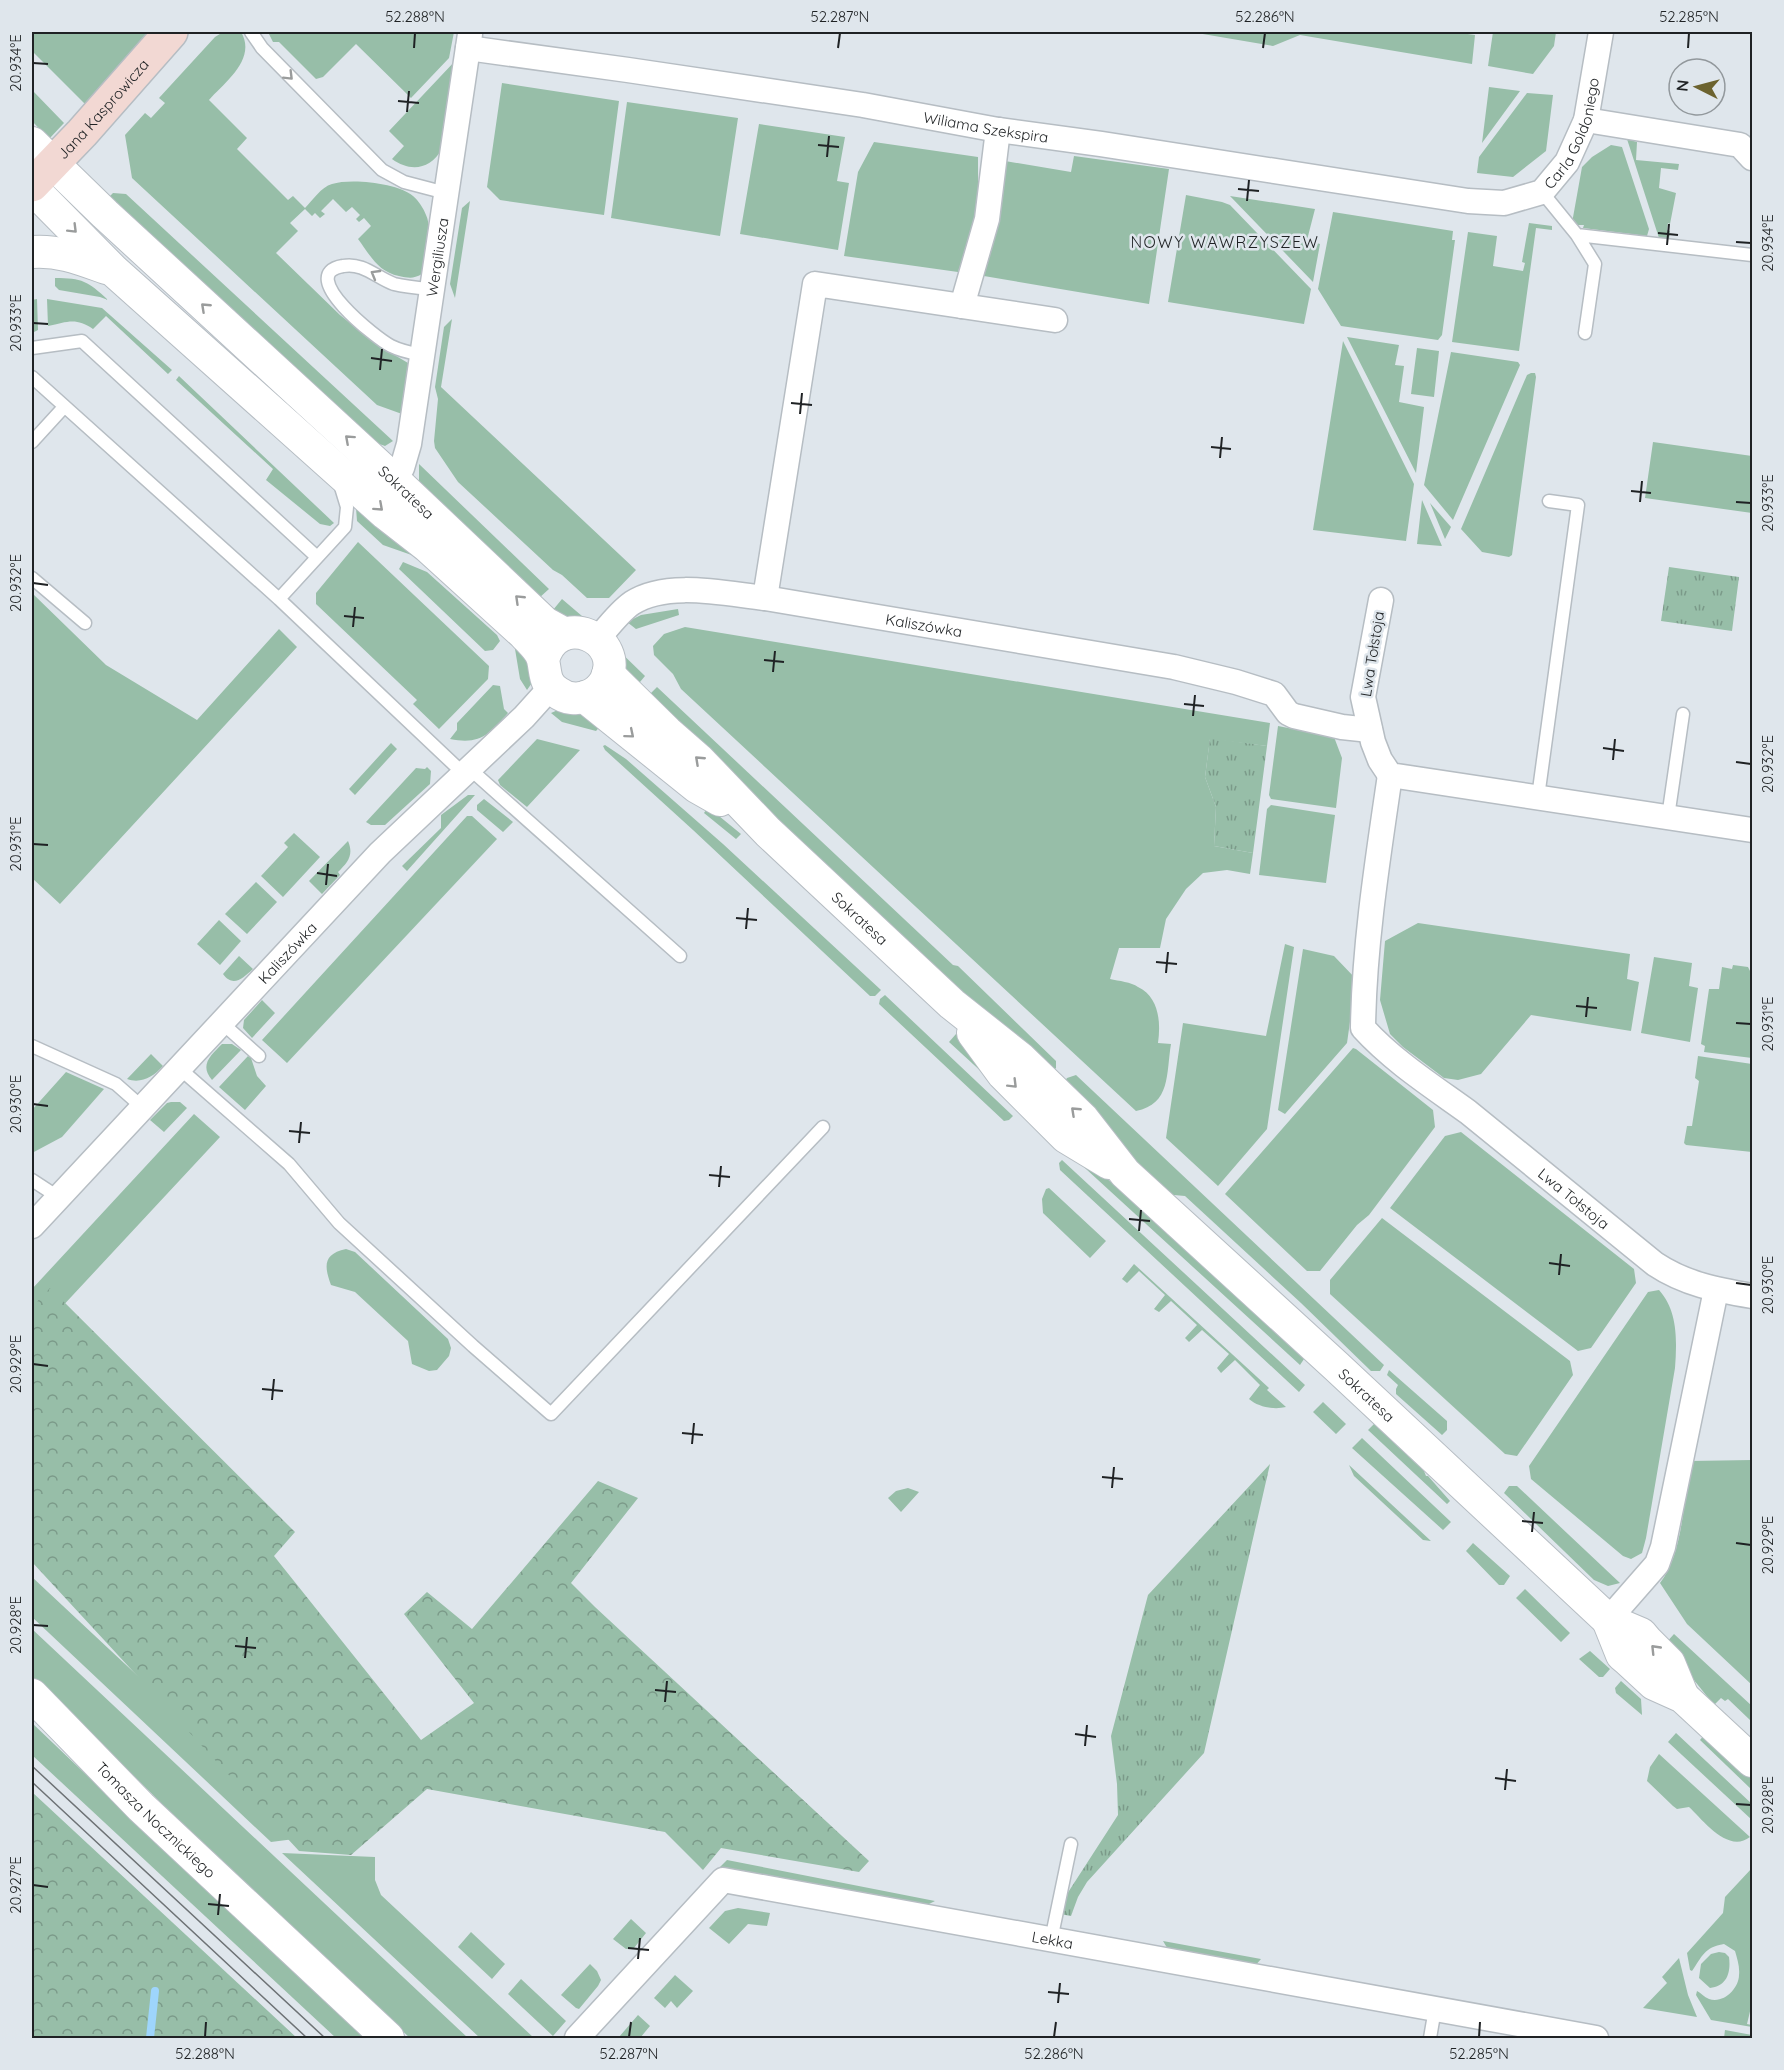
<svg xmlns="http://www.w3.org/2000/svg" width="1784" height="2070" font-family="Quicksand,sans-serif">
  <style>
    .green { fill: #97bea8 }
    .forest { fill: url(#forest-crowns) }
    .park { fill: url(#park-tufts) }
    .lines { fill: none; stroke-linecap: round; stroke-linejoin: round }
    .stream { stroke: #9ed5fc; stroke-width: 8 }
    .service-casing { stroke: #b6bdc3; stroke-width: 15 }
    .minor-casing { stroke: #b6bdc3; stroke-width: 27 }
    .tertiary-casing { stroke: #b6bdc3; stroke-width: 34 }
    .secondary-casing { stroke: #b6bdc3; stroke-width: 36 }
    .service { stroke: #fff; stroke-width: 12 }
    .minor { stroke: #fff; stroke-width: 24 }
    .tertiary { stroke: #fff; stroke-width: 32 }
    .secondary { stroke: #f2d8d3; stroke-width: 33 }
    .tram { stroke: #6d7275; stroke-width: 1.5 }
    .oneway { stroke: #9a9c9c }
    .ticks { fill: none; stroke: #1f2224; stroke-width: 2 }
    .labels { text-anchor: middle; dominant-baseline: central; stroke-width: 5; stroke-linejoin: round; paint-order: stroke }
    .street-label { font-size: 15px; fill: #1f2224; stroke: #dfe6ec }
    .neighbourhood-label { font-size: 16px; letter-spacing: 1.5px; fill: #1f2224; stroke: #dfe6ec }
    .neatline { fill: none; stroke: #1f2224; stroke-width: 2 }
    .ticks-label { font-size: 15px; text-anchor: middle; fill: #1f2224 }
  </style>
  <defs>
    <pattern id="forest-crowns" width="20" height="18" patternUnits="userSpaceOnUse" patternTransform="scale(1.5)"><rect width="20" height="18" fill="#97bea8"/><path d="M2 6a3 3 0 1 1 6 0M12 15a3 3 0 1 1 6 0" fill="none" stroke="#7b9a89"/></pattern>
    <pattern id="park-tufts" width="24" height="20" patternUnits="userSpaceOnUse" patternTransform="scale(1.5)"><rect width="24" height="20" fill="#97bea8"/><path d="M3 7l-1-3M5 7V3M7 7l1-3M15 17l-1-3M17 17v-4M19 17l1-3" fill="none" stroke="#7b9a89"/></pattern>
  </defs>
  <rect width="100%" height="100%" fill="#dfe6ec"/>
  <path class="green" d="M32 32H152L85 104 32 51Z
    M223 32H241C257 59 225 82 209 100L247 138 237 149 288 200 293 196 305 208C313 200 321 187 332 184 351 178 398 183 413 196 418 200 424 209 426 215 433 228 424 259 422 274 413 279 409 278 399 276 378 272 370 255 358 239L371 226 364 218 359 222 356 219 360 215 352 207 346 212 333 199 321 211 325 214 320 218 315 213 312 216 305 209 290 223 298 231 276 253 340 315 376 344 408 363 402 414 377 405 132 178 125 135 145 113 151 118 165 103 159 98 215 37Z
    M268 32H454L449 58 411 98 356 44 323 77 316 79 279 42H273Z
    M1191 32H1453L1475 35 1472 64 1300 35 1273 46Z
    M1493 32H1556L1554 46 1533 74 1488 66Z
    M456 60 442 149C430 170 410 172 392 159L404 146 389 131Z
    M502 83 619 101 604 215 500 200 487 187Z
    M1489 87 1520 91 1482 143Z
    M32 90 64 123 49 139 32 121Z
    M1527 93 1553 95 1546 151 1513 177 1477 173 1479 157Z
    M627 102 738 118 720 236 611 218Z
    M759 124 845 137 837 181 849 183 838 250 740 234Z
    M1627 139 1637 142 1636 160 1679 164 1678 170 1661 168 1659 188 1676 193 1670 224 1668 223 1667 230 1670 231 1669 239 1659 238Z
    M874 142 978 157V207L975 222 958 272 844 256 858 172Z
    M1611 145 1622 147 1649 229 1647 236 1583 228 1584 225H1576L1572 223 1582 167 1592 157Z
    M1074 156 1169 169 1149 304 978 275 1005 161 1071 172Z
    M113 193 126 194 393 441 385 446 371 441 110 196Z
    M1186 195 1222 202 1230 205 1311 289 1304 324 1168 302Z
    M1230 196 1315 209 1307 240 1320 244 1313 282Z
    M470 201 455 298 450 284 462 208Z
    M1333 212 1453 231 1452 240H1455L1442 335 1438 340 1341 326 1318 289Z
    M1529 223 1552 226V230L1536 228 1519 351 1452 342 1468 232 1497 236 1493 266 1523 271 1525 263 1522 262Z
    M55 278C82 278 88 281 108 300L100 297 59 290 55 286Z
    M37 299 38 330 32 333V300Z
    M47 299 102 308 172 370 168 374 106 316 93 329C76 317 67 322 48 326Z
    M452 319 441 387 636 570 609 598H587L562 575 553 570 458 482 435 448 434 441 438 399 435 387 444 327Z
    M1347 337 1399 345 1395 365 1404 366 1399 402 1424 407 1416 473Z
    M1343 341 1414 484 1406 541 1313 530Z
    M1417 348 1439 351 1434 397 1411 394Z
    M1451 352 1518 362 1520 365 1453 520 1424 485Z
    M1531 373H1535L1536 377 1512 555 1509 557 1482 552 1461 529 1527 375Z
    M179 376 334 523 330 526 320 524 266 480 273 469 176 380Z
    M1653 442 1752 456V513L1645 498Z
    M419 464 549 589 539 598 419 485Z
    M1422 500 1442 546 1417 544Z
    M1430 503 1451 527 1445 539Z
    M356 508 423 559 383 545 357 521Z
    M358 542 489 666 488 679 439 729 413 704 417 700 316 604V593Z
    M403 562 427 572 497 635 500 641 493 650 485 651 399 569Z
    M32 593 106 665 197 720 279 629 297 647 60 904 32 878Z
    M562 599 589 622 576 624 553 610Z
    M678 609 679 615 636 629 627 622 641 615Z
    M685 627 1270 723 1267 746 1210 739 1205 777 1216 807 1214 846 1253 853 1250 874 1227 870 1203 873 1186 889 1166 919 1160 948H1119L1110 979C1119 981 1131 982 1138 987 1159 997 1161 1022 1158 1043L1171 1044C1166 1074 1171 1104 1136 1111L681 689 673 674 654 655 653 646 664 634Z
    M522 642 534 680 527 690 520 679 515 649Z
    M612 644 645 676 635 688 618 670Z
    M493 685 500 686 504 709 508 713C489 734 481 745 450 739L457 730V723Z
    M657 687 953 965 958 966 1056 1061V1068L1050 1074 646 698Z
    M567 706 603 723 596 731 562 722 551 713Z
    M1278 726 1334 737 1342 758 1336 808 1271 799 1269 795Z
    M537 739 580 750 527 807 500 785 498 780Z
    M391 743 397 749 355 795 349 789Z
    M605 745 626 759 723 844 881 990 875 996H870L693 830 605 750 603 746Z
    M427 767 431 771 430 784 385 825H371L366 822 416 768 425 769Z
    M468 795H475L407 871 402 866 441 828V815Z
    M484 799 513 822 503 832 477 810V805Z
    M1271 805 1335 815 1326 883 1259 875 1267 809Z
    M708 807 741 834 736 839 704 813Z
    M467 816H472L497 839 287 1063 262 1040Z
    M294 833 320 857 283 897 261 876 288 847 284 843Z
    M348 841C354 855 348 862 338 872L340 875 322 894 309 881Z
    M256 882 277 902 247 934 225 914Z
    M219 920 241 941 220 965 197 944Z
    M1418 923 1630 954 1627 979 1639 982 1631 1031 1531 1015 1481 1074 1458 1080 1444 1078 1403 1047 1390 1034 1380 1000 1385 941Z
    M1285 944 1294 947 1267 1129 1218 1186 1166 1138 1183 1023 1266 1036Z
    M1303 949 1334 956 1356 979 1347 1043 1285 1114 1278 1110Z
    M239 956 253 969C243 978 233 988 223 974Z
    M1654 957 1692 963 1689 986 1698 988 1690 1042 1641 1033Z
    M1733 965 1748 967 1752 975V1058L1704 1052 1705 1046 1701 1044 1709 989H1719L1722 967 1732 969Z
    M885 995 1013 1116 1009 1120 1004 1121 879 1004 880 999Z
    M262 1000 275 1013 252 1038 243 1028 244 1020Z
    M956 1034 960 1036 1020 1107 949 1042Z
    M222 1044H232L241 1050 212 1080C199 1065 211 1055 222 1044Z
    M1353 1048 1356 1049 1433 1110 1435 1127 1369 1215 1357 1225 1320 1271H1307L1225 1194Z
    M151 1054 163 1066C153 1077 141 1084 127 1079Z
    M248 1056 251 1058 257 1076 266 1086 245 1110 219 1087Z
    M1698 1056 1752 1064V1152L1686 1145 1684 1143 1687 1126H1692L1699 1081 1695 1078Z
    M66 1072 104 1089 62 1137 32 1153V1110Z
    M1076 1075 1384 1365 1380 1371H1371L1301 1303 1185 1196 1163 1194 1062 1085 1067 1078Z
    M171 1102H180L187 1108 164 1132 150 1120 167 1103Z
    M194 1114 220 1137 32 1339V1289Z
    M1461 1132 1634 1269 1636 1283 1591 1348 1578 1351 1390 1208 1445 1136Z
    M1079 1153 1304 1359 1300 1365 1074 1158Z
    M1062 1160 1305 1385 1299 1392 1060 1170 1059 1163Z
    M1049 1188 1106 1241 1090 1258 1043 1213 1042 1199 1046 1189Z
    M1382 1218 1570 1361 1573 1375 1517 1456 1505 1454 1330 1294V1280Z
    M346 1249 355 1252 448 1339 451 1348 449 1356 437 1370 429 1371 412 1364 408 1341 355 1292 331 1285C324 1266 323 1254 346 1249Z
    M1134 1264 1269 1388 1267 1390 1286 1407C1274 1410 1258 1407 1249 1399L1260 1385 1235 1360 1221 1373 1217 1368 1229 1354 1202 1330 1189 1342 1185 1338 1197 1325 1171 1301 1159 1312 1154 1309 1165 1295 1139 1271 1127 1283 1122 1279Z
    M1659 1290C1678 1311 1677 1341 1675 1368L1646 1538 1642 1553 1631 1559 1623 1556 1531 1479 1529 1466 1648 1292Z
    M1389 1370 1447 1421V1430L1442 1435 1396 1394V1389L1398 1385 1387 1375Z
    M1323 1402 1346 1424 1336 1434 1313 1412Z
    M1374 1424 1424 1471 1426 1476H1428L1450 1501 1447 1504 1368 1430Z
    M1362 1438 1451 1522 1443 1530 1352 1448Z
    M1752 1460V1685L1687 1624 1660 1583C1683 1554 1684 1498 1690 1461Z
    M1349 1465 1431 1541 1423 1540 1354 1476Z
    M1509 1486H1517L1620 1583 1608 1586 1594 1580 1504 1493Z
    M908 1488 919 1492 901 1512 888 1498 896 1491Z
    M1473 1543 1510 1576 1504 1585H1499L1466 1551Z
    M32 1577 310 1837 271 1842 32 1617Z
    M1525 1589 1570 1633 1561 1642 1516 1598Z
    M32 1629 468 2038H410L205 1846 32 1676Z
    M1674 1634 1752 1706V1717L1750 1720 1728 1699 1725 1701 1721 1698 1714 1705 1665 1644Z
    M1590 1651 1610 1669 1603 1677H1599L1579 1659Z
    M1621 1681 1641 1699 1642 1715 1616 1693 1615 1688Z
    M32 1723 140 1826 372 2038H336L32 1755Z
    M1676 1733 1752 1804V1820L1668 1742Z
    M1706 1733 1752 1779V1790L1700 1740Z
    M1659 1754 1750 1837C1728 1854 1703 1820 1689 1807L1677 1809 1673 1806 1647 1781 1650 1767Z
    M282 1853 375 1857V1880L381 1895 534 2038H480Z
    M727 1860 935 1901 921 1908 719 1868Z
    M1752 1868V2003L1747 2024 1752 2025V2027L1711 2020 1696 1995 1697 1991C1701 1993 1704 1997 1709 1999 1724 2004 1739 1988 1739 1975 1740 1967 1737 1958 1735 1951L1724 1944C1704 1947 1702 1957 1692 1971L1690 1970 1687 1953 1723 1913 1725 1897Z
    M738 1908 770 1913 767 1926 748 1924 729 1944 709 1928 725 1911Z
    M631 1919 646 1933 634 1948 626 1949 613 1939Z
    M471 1932 505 1964 492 1979 458 1947Z
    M1163 1941 1261 1959 1254 1967 1169 1951Z
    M1719 1952 1725 1953 1729 1957C1731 1973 1727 1986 1710 1988L1699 1978 1701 1964 1711 1954Z
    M1679 1958 1688 1995 1697 2017 1643 2008 1667 1983 1662 1977Z
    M590 1964 597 1971 601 1980 598 1986 579 2009 576 2008 561 1995Z
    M675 1975 693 1991 677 2008 671 2001 665 2008 654 1998Z
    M521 1979 566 2021 553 2036 508 1994Z
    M638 2015 650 2026 640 2038H621L619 2037Z
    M1725 2030 1752 2035V2038H1724Z"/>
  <path class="forest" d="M50 1288 295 1532 274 1556 421 1740 474 1703 404 1614 427 1592 472 1629 598 1481 638 1498 571 1583 595 1607 869 1861 859 1872 721 1848 703 1870 665 1832 427 1789 351 1855 299 1851 32 1562V1307Z
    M32 1792 297 2038H32Z"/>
  <path class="park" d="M1669 567 1739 577 1732 631 1661 621Z
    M1210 738 1267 746 1253 853 1214 846 1216 807 1205 777Z
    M1270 1464 1204 1753 1087 1882 1078 1897 1071 1916 1060 1914 1067 1894 1118 1815 1117 1784 1111 1736 1148 1595Z"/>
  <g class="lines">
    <path class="stream" d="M150 2038 155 1991"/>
    <g class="service-casing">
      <path id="service" d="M251 32 262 48 382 170 404 182 446 193
        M1542 192 1577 235 1595 264 1585 333
        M1577 235 1752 255
        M32 348 82 341 317 557
        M422 355C411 353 401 351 391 346 377 339 294 274 343 266 363 262 377 278 394 284 406 287 419 288 431 289
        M32 377 279 599 464 774
        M32 442 64 407
        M32 578 85 623
        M279 599 345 527 347 507 340 484
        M470 769 680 956
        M1538 797 1578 505 1549 501
        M1668 817 1683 714
        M221 1022 259 1056
        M32 1046 116 1084 142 1107
        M178 1067 289 1164 339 1223 473 1346 551 1414 823 1127
        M32 1180 58 1197
        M1051 1940 1071 1844
        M1430 2038 1435 2009"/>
    </g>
    <g class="minor-casing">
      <g id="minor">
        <path id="s1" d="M468 48 628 70 863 105 998 130 1101 144 1468 201 1504 203 1542 192 1567 162 1586 120 1601 32"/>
        <path d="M1586 120 1740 145 1752 158"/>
        <path d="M962 306 987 219 998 130"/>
        <path id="s2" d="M392 478 402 468 409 444 470 34"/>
        <path d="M765 598 815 284 1055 320"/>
        <path d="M1381 600 1363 697 1373 742 1380 760 1390 775 1752 830"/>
        <path id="s3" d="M597 640C608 627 619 612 632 603 667 580 726 594 765 598L1174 667 1236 682 1274 694 1288 713 1294 716 1342 727 1370 730"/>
        <path id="s4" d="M1390 775C1378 857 1364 945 1363 1028 1393 1061 1432 1086 1468 1112L1655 1264C1685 1284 1717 1290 1752 1296"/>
        <path id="s5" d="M32 1226 380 853 524 717 551 687"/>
        <path d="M1608 1620 1657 1564 1663 1547 1716 1290"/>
        <path id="s6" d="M577 2038 723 1880 1596 2038"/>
      </g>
    </g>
    <g class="tertiary-casing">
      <g id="tertiary">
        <path id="s7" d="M32 143 105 214 392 478 545 623 565 634"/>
        <path d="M32 188 114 271 386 514 427 546 524 634C530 641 541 650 543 660 546 673 544 683 557 692 566 699 578 700 588 696 595 694 601 688 605 682 628 638 557 608 543 660"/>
        <path d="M32 252C59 250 81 259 106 268"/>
        <path id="s8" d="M608 674 667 732 699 760 768 832 952 1004 1020 1058 1083 1119 1125 1173 1336 1366 1608 1620 1641 1634 1646 1640 1669 1663 1683 1697"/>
        <path d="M585 697 697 787 720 800"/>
        <path d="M973 1033 1003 1074 1066 1137 1109 1163"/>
        <path d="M1608 1620 1622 1655 1628 1660 1654 1684 1683 1697 1752 1761"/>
        <path id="s9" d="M32 1695 141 1807 388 2038"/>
      </g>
    </g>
    <g class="secondary-casing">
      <g id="secondary">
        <path id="s10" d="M32 185 82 133 171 32"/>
      </g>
    </g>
    <use href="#service" class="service"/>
    <use href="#minor" class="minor"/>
    <use href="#tertiary" class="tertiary"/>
    <use href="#secondary" class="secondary"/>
    <path class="tram" d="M32 1766 325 2038
      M32 1782 307 2038"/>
  </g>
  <defs><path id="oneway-chevron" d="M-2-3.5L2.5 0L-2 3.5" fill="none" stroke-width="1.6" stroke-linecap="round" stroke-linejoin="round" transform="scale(1.5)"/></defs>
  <g class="oneway">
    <use href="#oneway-chevron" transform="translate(289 76) rotate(45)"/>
    <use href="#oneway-chevron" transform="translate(73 229) rotate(45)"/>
    <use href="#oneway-chevron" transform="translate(375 274) rotate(-150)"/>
    <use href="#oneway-chevron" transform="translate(205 307) rotate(-137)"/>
    <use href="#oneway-chevron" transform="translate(349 439) rotate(-138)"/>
    <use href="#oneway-chevron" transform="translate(379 507) rotate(42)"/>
    <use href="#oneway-chevron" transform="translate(519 599) rotate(-136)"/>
    <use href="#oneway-chevron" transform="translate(630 734) rotate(40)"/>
    <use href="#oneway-chevron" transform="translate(699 760) rotate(-137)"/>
    <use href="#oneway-chevron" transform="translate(1013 1084) rotate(45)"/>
    <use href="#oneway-chevron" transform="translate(1075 1111) rotate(-137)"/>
    <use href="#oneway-chevron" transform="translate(1655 1649) rotate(-134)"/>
  </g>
  <path class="ticks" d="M414 48 415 33M838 48 840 33M1263 48 1265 33M1688 48 1689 33M33 63 48 64M398 101 419 103M407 112 409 91M818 145 839 147M827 157 829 136M1238 189 1259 191M1247 201 1249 180M1658 233 1678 235M1736 242 1751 243M1667 245 1669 224M33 323 48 324M371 358 392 361M380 370 382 349M791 403 812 405M800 414 802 393M1211 447 1231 449M1220 458 1222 437M1631 491 1651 493M1640 502 1642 481M1736 502 1751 503M33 583 48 585M344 616 364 618M353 627 355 607M764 660 784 662M773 672 775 651M1184 704 1204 706M1193 716 1195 695M1603 748 1624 751M1613 760 1615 739M1736 762 1751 764M33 844 48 845M317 873 337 876M326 885 328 864M736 918 757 920M746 929 748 908M1156 962 1177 964M1166 973 1168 952M1576 1006 1597 1008M1586 1017 1588 997M1736 1023 1751 1024M33 1104 48 1106M289 1131 310 1133M299 1143 301 1122M709 1175 730 1177M719 1187 721 1166M1129 1219 1150 1221M1139 1231 1141 1210M1549 1263 1570 1266M1559 1275 1561 1254M1736 1283 1751 1285M33 1364 48 1366M262 1389 283 1391M272 1400 274 1379M682 1433 703 1435M692 1444 694 1423M1102 1477 1123 1479M1112 1488 1114 1467M1522 1521 1543 1523M1532 1532 1534 1512M1736 1543 1751 1545M33 1625 48 1626M235 1646 256 1648M245 1658 247 1637M655 1690 676 1692M665 1702 667 1681M1075 1734 1096 1737M1085 1746 1087 1725M1495 1778 1516 1781M1505 1790 1507 1769M1736 1804 1751 1805M33 1885 48 1887M208 1904 229 1906M218 1915 220 1894M628 1948 649 1950M638 1959 640 1938M1048 1992 1069 1994M1058 2003 1060 1983M205 2037 206 2022M629 2037 631 2022M1054 2037 1056 2022M1479 2037 1480 2022"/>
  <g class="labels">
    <g class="street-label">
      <text stroke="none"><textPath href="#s10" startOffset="104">Jana Kasprowicza</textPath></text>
      <text stroke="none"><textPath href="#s1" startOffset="524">Wiliama Szekspira</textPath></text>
      <text stroke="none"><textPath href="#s1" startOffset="1155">Carla Goldoniego</textPath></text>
      <text stroke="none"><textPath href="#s2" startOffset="228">Wergiliusza</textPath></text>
      <text stroke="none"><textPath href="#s7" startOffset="512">Sokratesa</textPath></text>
      <text stroke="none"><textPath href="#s3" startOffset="348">Kaliszówka</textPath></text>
      <text transform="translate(1372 654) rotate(-81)">Lwa Tołstoja</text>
      <text stroke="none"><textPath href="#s8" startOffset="351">Sokratesa</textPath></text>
      <text stroke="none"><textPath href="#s5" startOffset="374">Kaliszówka</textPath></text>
      <text stroke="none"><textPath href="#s4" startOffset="526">Lwa Tołstoja</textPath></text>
      <text stroke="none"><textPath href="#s8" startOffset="1048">Sokratesa</textPath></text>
      <text stroke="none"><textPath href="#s9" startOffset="176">Tomasza Nocznickiego</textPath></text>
      <text stroke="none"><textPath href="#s6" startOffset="550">Lekka</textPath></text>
    </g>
    <g class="neighbourhood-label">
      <text x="1225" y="242">NOWY WAWRZYSZEW</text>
    </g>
  </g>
  <rect width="1784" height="2070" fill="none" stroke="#dfe6ec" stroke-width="66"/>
  <g transform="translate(1697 87) rotate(276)"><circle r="28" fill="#dfe6ec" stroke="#92989c" stroke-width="1.5"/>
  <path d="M0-4.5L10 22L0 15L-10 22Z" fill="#6c632f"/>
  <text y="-9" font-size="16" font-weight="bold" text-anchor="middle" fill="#1f2224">N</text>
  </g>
  <rect x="33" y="33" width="1718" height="2004" class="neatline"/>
  <g class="ticks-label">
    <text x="415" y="22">52.288°N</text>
    <text x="840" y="22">52.287°N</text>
    <text x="1265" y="22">52.286°N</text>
    <text x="1689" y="22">52.285°N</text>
    <text transform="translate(16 63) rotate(-90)" y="5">20.934°E</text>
    <text transform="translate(1768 243) rotate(-90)" y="5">20.934°E</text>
    <text transform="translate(16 323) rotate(-90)" y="5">20.933°E</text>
    <text transform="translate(1768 503) rotate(-90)" y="5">20.933°E</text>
    <text transform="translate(16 583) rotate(-90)" y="5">20.932°E</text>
    <text transform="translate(1768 764) rotate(-90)" y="5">20.932°E</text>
    <text transform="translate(16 844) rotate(-90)" y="5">20.931°E</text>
    <text transform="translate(1768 1024) rotate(-90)" y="5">20.931°E</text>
    <text transform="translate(16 1104) rotate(-90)" y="5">20.930°E</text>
    <text transform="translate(1768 1285) rotate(-90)" y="5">20.930°E</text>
    <text transform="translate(16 1364) rotate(-90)" y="5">20.929°E</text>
    <text transform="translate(1768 1545) rotate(-90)" y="5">20.929°E</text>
    <text transform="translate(16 1625) rotate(-90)" y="5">20.928°E</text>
    <text transform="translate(1768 1805) rotate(-90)" y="5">20.928°E</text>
    <text transform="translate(16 1885) rotate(-90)" y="5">20.927°E</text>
    <text x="205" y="2059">52.288°N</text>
    <text x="629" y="2059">52.287°N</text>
    <text x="1054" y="2059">52.286°N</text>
    <text x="1479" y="2059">52.285°N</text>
  </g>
</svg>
